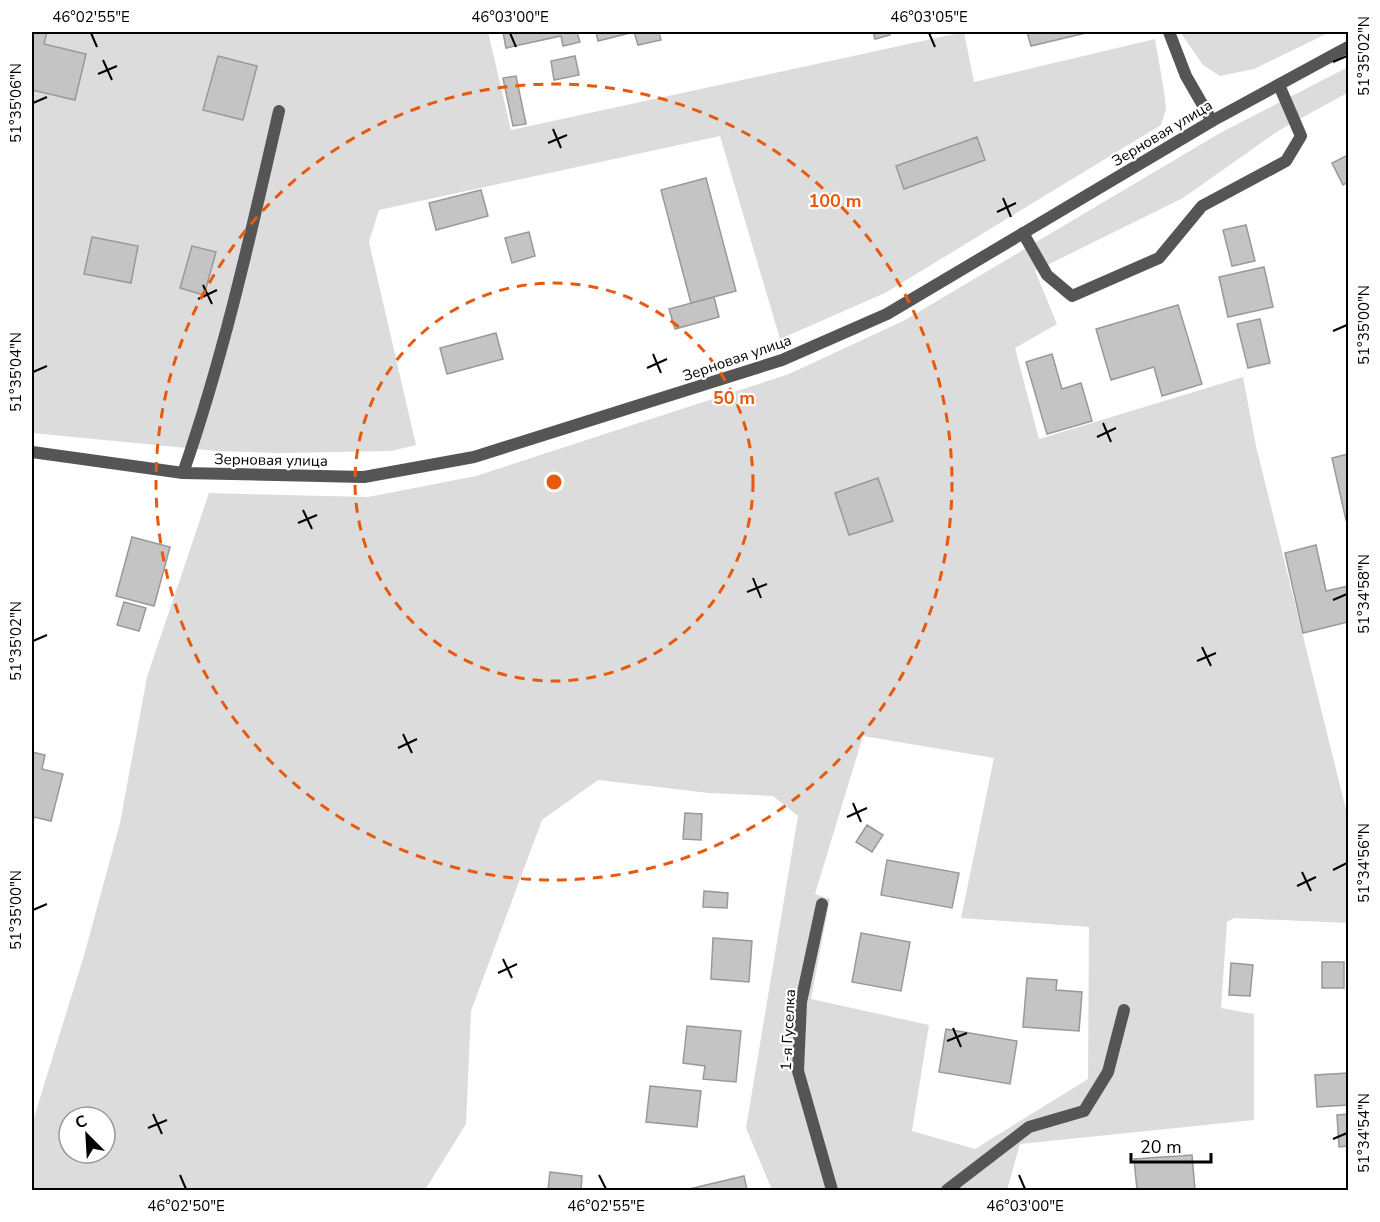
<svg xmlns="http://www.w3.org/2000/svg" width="1380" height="1222" font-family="'Nunito Sans',sans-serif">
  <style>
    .green { fill: #dcdcdc; fill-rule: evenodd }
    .building { fill: #c4c4c4; stroke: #999; stroke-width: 1.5 }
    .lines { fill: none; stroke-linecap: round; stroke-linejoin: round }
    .service { stroke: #555; stroke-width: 12 }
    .minor { stroke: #555; stroke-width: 12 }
    .tertiary { stroke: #555; stroke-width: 12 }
    .ticks { fill: none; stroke: #000; stroke-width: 2 }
    .ring { fill: none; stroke: #e8590c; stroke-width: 3; stroke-dasharray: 10 8 }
    .labels { text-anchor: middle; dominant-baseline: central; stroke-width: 4.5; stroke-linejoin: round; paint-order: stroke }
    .street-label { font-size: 15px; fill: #000; stroke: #fff }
    .centre { fill: #e8590c; stroke: #fff; stroke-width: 3 }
    .ring-label { font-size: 18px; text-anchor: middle; font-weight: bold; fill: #e8590c; stroke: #fff; stroke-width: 4.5; stroke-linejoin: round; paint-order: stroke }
    .neatline { fill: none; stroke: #000; stroke-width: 2 }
    .ticks-label { font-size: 15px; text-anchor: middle; fill: #000 }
  </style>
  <rect width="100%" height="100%" fill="#fff"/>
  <path class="green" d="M32 32H488L511 130 964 32 974 82 1155 39 1164 91 1166 109 1161 125 885 293 780 339 720 136 379 210 369 242 416 445 391 451 280 453 217 451 32 433Z
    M1180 32H1330L1254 69 1220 76 1203 65Z
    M1348 67V94L1347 93 1278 131 1183 198 1035 271 1057 324 1015 348 1039 439 1243 377 1256 446 1346 810H1348V923L1234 918 1227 922 1221 1008 1254 1014V1120L1020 1144 1007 1190H772L746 1128 798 816 773 796 709 793 598 780 542 820 471 1011 466 1124 425 1190H32V1124L85 952 120 823 147 677 209 493 368 497 476 476 789 374 905 320 1220 133ZM863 736 994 758 961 918 1089 927 1088 1079 975 1149 912 1131 929 1025 811 999 830 899 815 894ZM69 1117H105V1153H69Z"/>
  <path class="building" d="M32 32H47L44 44 86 54 75 100 32 90Z
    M503 32H577L580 42 563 46 561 36 506 48Z
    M596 32H659L661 40 638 45 634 32 598 41Z
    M873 32H890V35L875 39Z
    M1027 32H1090L1031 46Z
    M218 56 257 66 243 120 203 110Z
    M575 56 579 75 554 80 551 61Z
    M516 76 526 124 513 126 503 78Z
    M977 137 985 160 904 189 896 166Z
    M1348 155V182L1343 185 1332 163Z
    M706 178 736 291 691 303 661 190Z
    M481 190 488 216 436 230 429 203Z
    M1246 225 1255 261 1232 266 1223 230Z
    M529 232 535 256 512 263 505 238Z
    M92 237 138 246 131 283 84 274Z
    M192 246 216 252 204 295 180 288Z
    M1264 267 1273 307 1228 317 1219 277Z
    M714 297 719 317 675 329 669 309Z
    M1178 305 1202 384 1162 396 1154 367 1111 380 1096 329Z
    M1260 319 1270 363 1248 368 1237 324Z
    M496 333 503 359 447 374 440 348Z
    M1052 354 1062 389 1081 383 1092 421 1047 434 1026 362Z
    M1348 454V519L1346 520 1332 458Z
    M878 478 893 521 849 535 835 493Z
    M132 537 170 547 154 606 116 596Z
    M1316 545 1326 591 1348 586V622L1303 633 1285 553Z
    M124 602 146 608 139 631 117 625Z
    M32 752 45 755 42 769 63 774 51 821 34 817 32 828Z
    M685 813 702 814 701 840 683 839Z
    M867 825 883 835 872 852 856 842Z
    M887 860 959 873 952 908 881 895Z
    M704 891 728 893 727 908 703 907Z
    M861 933 910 942 901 991 852 982Z
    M713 938 752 941 749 982 711 979Z
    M1322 962H1344V988H1322Z
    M1231 963 1253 965 1250 996 1229 995Z
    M1027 978 1057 980 1056 990 1082 992 1079 1031 1023 1027Z
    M687 1026 741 1031 736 1082 703 1079 705 1066 683 1063Z
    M946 1029 1017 1041 1010 1084 939 1072Z
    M1348 1073V1105L1317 1107 1315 1075Z
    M650 1086 701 1091 697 1127 646 1122Z
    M1348 1114V1146L1339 1147 1337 1115Z
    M1192 1155 1195 1190H1137L1134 1159Z
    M550 1172 582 1176 581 1190H548Z
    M744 1176 747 1190H685Z"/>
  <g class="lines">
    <path class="service" d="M1023 233 1047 275 1072 296 1159 258 1202 206 1286 161 1301 136 1279 85
      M183 473C224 355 251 233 279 111
      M947 1190 1029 1127 1084 1111 1108 1072 1124 1010"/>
    <path class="minor" d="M1169 32 1186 76 1212 121
      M822 904 801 1002 798 1071 832 1190"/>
    <path class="tertiary" d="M32 452 183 473 364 477 474 457 782 360 887 314 1212 121 1348 47"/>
  </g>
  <path class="ticks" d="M91 33 97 47M510 33 516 47M929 33 935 47M103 60 112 80M1333 62 1347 56M98 74 117 66M33 103 47 97M553 129 561 148M548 143 567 135M1003 198 1011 217M997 212 1016 203M203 285 212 304M198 299 217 290M1333 331 1347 325M653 354 661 373M647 368 667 359M33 372 47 366M1103 423 1111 442M1097 437 1116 428M303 510 312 529M298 523 317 515M753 578 761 598M747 592 767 584M1333 600 1347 594M33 641 47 635M1202 647 1211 666M1197 661 1216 653M403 734 412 753M398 748 417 739M853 803 861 822M847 817 867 808M1333 870 1347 863M1302 872 1311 891M1297 886 1316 877M33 910 47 904M503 959 512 978M498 973 517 964M953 1028 961 1047M947 1041 967 1033M153 1114 162 1134M148 1128 167 1120M1333 1139 1347 1133M180 1175 186 1189M599 1175 606 1189M1019 1175 1025 1189"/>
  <g class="ring">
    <circle cx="554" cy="482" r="199"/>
    <circle cx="554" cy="482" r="398"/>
  </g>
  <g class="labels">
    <g class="street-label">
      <text transform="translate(1162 133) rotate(-31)">Зерновая улица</text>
      <text transform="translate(737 358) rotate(-19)">Зерновая улица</text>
      <text transform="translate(271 460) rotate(1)">Зерновая улица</text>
      <text transform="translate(788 1030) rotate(-87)">1-я Гуселка</text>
    </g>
  </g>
  <circle cx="554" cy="482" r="9" class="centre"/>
  <g class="ring-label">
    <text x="835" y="207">100 m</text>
    <text x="734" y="404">50 m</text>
  </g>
  <rect width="1380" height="1222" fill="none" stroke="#ffffff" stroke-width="66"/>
  <g transform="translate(87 1135) rotate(336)"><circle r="28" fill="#ffffff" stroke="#999999" stroke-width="1.5"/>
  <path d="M0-4.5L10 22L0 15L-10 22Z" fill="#000000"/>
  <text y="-9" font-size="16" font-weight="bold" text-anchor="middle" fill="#000000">С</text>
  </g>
  <path d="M1131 1153v9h80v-9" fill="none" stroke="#000000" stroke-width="3"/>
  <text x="1140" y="1153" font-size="18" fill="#000000" stroke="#ffffff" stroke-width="4.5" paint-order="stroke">20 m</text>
  <rect x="33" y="33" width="1314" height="1156" class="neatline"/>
  <g class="ticks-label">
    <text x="91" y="22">46°02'55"E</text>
    <text x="510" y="22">46°03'00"E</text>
    <text x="929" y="22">46°03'05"E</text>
    <text transform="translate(1364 56) rotate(-90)" y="5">51°35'02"N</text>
    <text transform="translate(16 103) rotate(-90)" y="5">51°35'06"N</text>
    <text transform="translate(1364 325) rotate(-90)" y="5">51°35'00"N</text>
    <text transform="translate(16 372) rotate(-90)" y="5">51°35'04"N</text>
    <text transform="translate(1364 594) rotate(-90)" y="5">51°34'58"N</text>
    <text transform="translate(16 641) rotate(-90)" y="5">51°35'02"N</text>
    <text transform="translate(1364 863) rotate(-90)" y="5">51°34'56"N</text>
    <text transform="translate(16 910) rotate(-90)" y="5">51°35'00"N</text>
    <text transform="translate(1364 1133) rotate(-90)" y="5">51°34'54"N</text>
    <text x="186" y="1211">46°02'50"E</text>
    <text x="606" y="1211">46°02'55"E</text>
    <text x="1025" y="1211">46°03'00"E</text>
  </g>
</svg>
